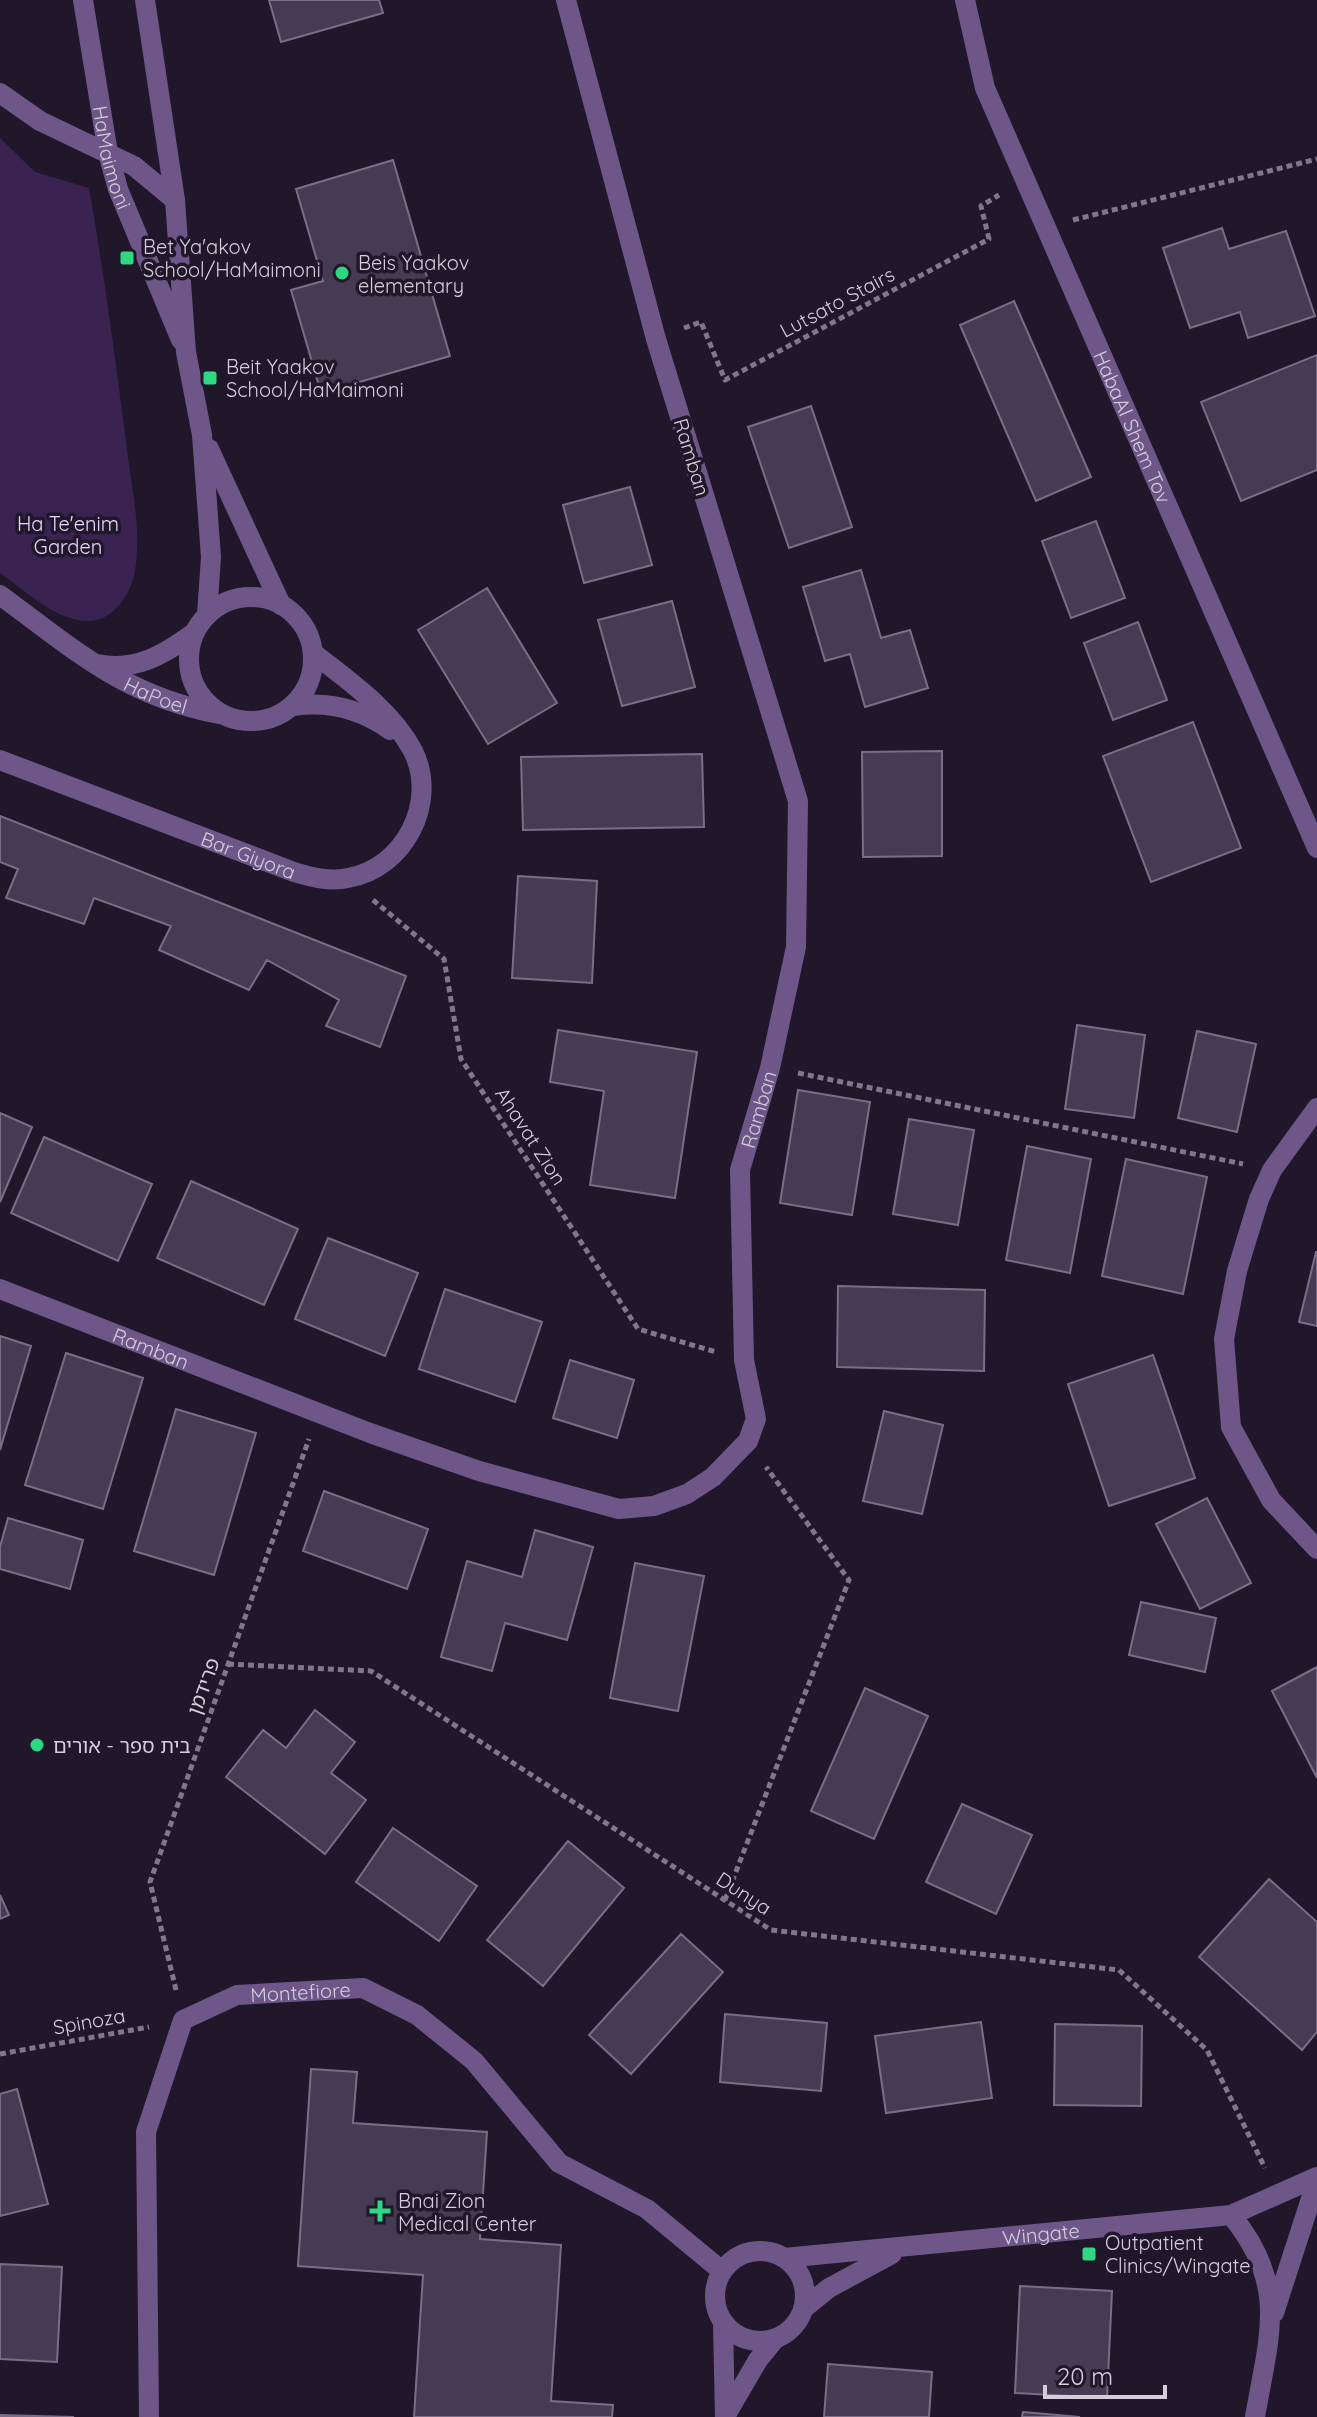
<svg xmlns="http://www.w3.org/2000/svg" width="1317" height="2417" font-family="Quicksand,'Noto Sans Hebrew',sans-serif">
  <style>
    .green { fill: #3a2351 }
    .building { fill: #453b52; stroke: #7a6e87; stroke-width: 2 }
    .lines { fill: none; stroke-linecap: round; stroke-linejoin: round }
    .path { stroke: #807889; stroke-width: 5; stroke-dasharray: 6 4; stroke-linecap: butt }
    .minor { stroke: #6e5788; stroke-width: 20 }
    .poi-dot { fill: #2ed883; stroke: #20172b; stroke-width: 3 }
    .labels { text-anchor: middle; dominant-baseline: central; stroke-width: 7; stroke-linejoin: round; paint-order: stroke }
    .street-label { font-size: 20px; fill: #d4cedc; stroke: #20172b }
    .poi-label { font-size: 20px; fill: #d4cedc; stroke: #20172b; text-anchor: start }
    .park-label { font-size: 20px; fill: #e7d4fe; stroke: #20172b }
  </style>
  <rect width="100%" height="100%" fill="#20172b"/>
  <path class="green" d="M0 138 35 172 89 188C104 273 115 357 126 442 131 485 143 533 134 576 129 596 113 620 90 621 57 622 26 591 0 573Z"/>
  <path class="building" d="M269 0H379L383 13 281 42Z
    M393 160 450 356 321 393 291 290 323 281 296 189Z
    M1222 228 1229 249 1286 231 1315 316 1248 338 1240 312 1190 328 1163 248Z
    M1014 301 1091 477 1036 501 960 325Z
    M1317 355V470L1241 501 1201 402Z
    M811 406 852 527 789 548 748 427Z
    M630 487 652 565 584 583 563 505Z
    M1096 521 1125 598 1071 618 1042 541Z
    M861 570 881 638 910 630 928 688 865 707 850 654 825 661 803 587Z
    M487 588 557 703 488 744 418 630Z
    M672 601 695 687 622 706 598 620Z
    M1138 622 1167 700 1113 720 1084 643Z
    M1193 722 1241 848 1151 882 1103 756Z
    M942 751V856L863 857 862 752Z
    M702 754 704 827 523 830 521 757Z
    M0 816 406 976 380 1047 326 1026 339 1000 267 960 249 990 159 950 171 926 94 898 84 924 6 898 18 869 0 862Z
    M518 876 597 881 592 983 512 978Z
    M1077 1025 1145 1035 1134 1118 1065 1109Z
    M558 1030 697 1052 675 1198 590 1185 604 1091 550 1082Z
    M1197 1031 1256 1044 1237 1132 1178 1118Z
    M798 1090 870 1102 852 1215 780 1203Z
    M0 1113 32 1127 0 1202Z
    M909 1119 974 1130 958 1225 893 1214Z
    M44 1137 152 1184 118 1261 11 1213Z
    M1027 1146 1091 1159 1070 1273 1006 1260Z
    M1126 1159 1207 1177 1183 1294 1102 1276Z
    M191 1181 298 1229 264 1305 157 1258Z
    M328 1238 418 1273 385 1356 295 1319Z
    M1316 1252H1317V1326L1299 1322Z
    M838 1286 985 1290 984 1371 837 1367Z
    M445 1289 542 1322 515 1402 419 1369Z
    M0 1336 31 1346 0 1450Z
    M66 1353 143 1378 103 1509 25 1485Z
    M1153 1355 1195 1478 1109 1506 1068 1384Z
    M570 1360 634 1380 617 1438 553 1418Z
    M176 1409 256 1433 214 1575 134 1551Z
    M884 1411 943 1425 922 1514 863 1501Z
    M324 1491 428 1529 407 1589 303 1551Z
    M1207 1498 1251 1583 1200 1609 1156 1524Z
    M8 1518 83 1540 70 1589 0 1569V1547Z
    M535 1530 593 1547 567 1640 505 1623 492 1671 441 1657 467 1561 522 1577Z
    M635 1563 704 1576 678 1711 610 1698Z
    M1141 1602 1216 1618 1205 1672 1129 1655Z
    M1317 1667V1778L1272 1691Z
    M865 1688 928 1716 874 1839 811 1811Z
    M315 1710 355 1742 331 1773 366 1800 325 1854 226 1777 263 1730 286 1748Z
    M962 1804 1032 1835 996 1914 926 1882Z
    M393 1828 477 1886 439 1941 356 1882Z
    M568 1841 624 1888 543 1986 487 1940Z
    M1269 1879 1317 1922V2032L1302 2050 1199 1957Z
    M0 1895 9 1915 0 1919Z
    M681 1934 723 1972 631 2074 589 2035Z
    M725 2014 827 2023 821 2091 720 2082Z
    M981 2022 992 2098 886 2113 875 2036Z
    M1055 2024 1142 2026 1141 2106 1054 2105Z
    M311 2069 357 2072 353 2123 487 2132 480 2239 561 2245 551 2401 613 2405 612 2417H414L423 2275 298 2266Z
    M17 2089 48 2204 0 2216V2094Z
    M0 2264 62 2267 57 2362 0 2359Z
    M1020 2286 1112 2291 1107 2398 1015 2393Z
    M828 2364 932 2372 929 2417H824Z
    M1023 2412 1080 2417H1022Z
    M0 2415 74 2417H0Z"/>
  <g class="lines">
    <path class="path" d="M1073 220 1317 159
      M684 328 701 322 725 380 989 239 981 206 999 195
      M373 900 444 959 461 1059 638 1329 716 1352
      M798 1073 1243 1164
      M228 1664 371 1671 771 1930 1119 1970 1207 2050 1265 2168
      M725 1900 849 1580 766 1467
      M176 1990 150 1882 309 1439
      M0 2054 149 2027"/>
    <g class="minor">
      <path id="s1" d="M83 0 108 153 118 189 181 340"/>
      <path d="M145 0 175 200 186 352 202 435 211 557 207 615"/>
      <path id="s2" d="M965 0 985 88 1317 848"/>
      <path d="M0 93 40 121 134 166 175 200"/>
      <path d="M209 449 281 605"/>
      <path id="s3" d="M0 595C75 650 124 696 219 714"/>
      <circle cx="251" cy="659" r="62"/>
      <path d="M97 664C136 672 165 654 195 632"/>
      <path d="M293 706C328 701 361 709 390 730"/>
      <path id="s4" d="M0 760 294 872C311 877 329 882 348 878 403 869 439 803 413 751 392 711 348 680 313 653"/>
      <path d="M1317 1108 1272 1170 1259 1199 1237 1271 1224 1339 1231 1427 1271 1500 1317 1549"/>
      <path id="s5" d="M0 1289 370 1433 479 1471 619 1509 654 1506 687 1494 713 1477 748 1441 756 1419 744 1360 740 1170 770 1068 796 947 798 801 656 339 566 0"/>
      <path d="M1231 2215C1289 2285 1269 2335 1255 2417"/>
      <circle cx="760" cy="2296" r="45"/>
      <path id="s6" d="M784 2258 1231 2215 1317 2177"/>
      <path d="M803 2309 829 2288 892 2254"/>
      <path d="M1274 2313 1317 2180"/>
      <path d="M723 2323 725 2417"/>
      <path d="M727 2413 758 2360 775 2339"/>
      <path id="s7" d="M149 2417 146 2132 183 2020 237 1995 363 1988 417 2015 474 2061 559 2163 647 2209 722 2271"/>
    </g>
  </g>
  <g class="poi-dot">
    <rect x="119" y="250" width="16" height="16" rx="4"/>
    <circle cx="342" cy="273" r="8"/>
    <rect x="202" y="370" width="16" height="16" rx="4"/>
    <circle cx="37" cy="1745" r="8"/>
    <path d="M376 2199h8v8h8v8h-8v8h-8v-8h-8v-8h8z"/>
    <rect x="1081" y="2246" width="16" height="16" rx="4"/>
  </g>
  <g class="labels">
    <g class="street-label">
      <text stroke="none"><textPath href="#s1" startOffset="160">HaMaimoni</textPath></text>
      <text transform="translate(837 302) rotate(-28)">Lutsato Stairs</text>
      <text stroke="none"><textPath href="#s2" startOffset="460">HabaAl Shem Tov</textPath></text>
      <text transform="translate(692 457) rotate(73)">Ramban</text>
      <text stroke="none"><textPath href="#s3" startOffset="186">HaPoel</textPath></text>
      <text stroke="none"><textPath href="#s4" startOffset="266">Bar Giyora</textPath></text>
      <text stroke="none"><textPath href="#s5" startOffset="1146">Ramban</textPath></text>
      <text transform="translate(531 1136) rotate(57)">Ahavat Zion</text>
      <text stroke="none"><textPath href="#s5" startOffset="162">Ramban</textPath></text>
      <text transform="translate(203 1686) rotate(-70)">פרידמן</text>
      <text transform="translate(744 1893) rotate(33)">Dunya</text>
      <text stroke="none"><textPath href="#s7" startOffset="526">Montefiore</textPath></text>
      <text transform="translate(89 2021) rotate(-10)">Spinoza</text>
      <text stroke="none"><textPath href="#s6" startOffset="258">Wingate</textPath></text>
    </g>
    <g class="poi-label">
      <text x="143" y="246">Bet Ya'akov<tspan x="143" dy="23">School/HaMaimoni</tspan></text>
      <text x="358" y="262">Beis Yaakov<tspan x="358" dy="23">elementary</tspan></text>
      <text x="226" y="366">Beit Yaakov<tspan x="226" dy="23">School/HaMaimoni</tspan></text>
      <text x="53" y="1745">בית ספר - אורים</text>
      <text x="398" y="2200">Bnai Zion<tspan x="398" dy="23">Medical Center</tspan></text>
      <text x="1105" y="2242">Outpatient<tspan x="1105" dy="23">Clinics/Wingate</tspan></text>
    </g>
    <g class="park-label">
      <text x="68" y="523">Ha Te'enim<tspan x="68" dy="23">Garden</tspan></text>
    </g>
  </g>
  <path d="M1045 2385v12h120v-12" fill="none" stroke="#d4cedc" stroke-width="4"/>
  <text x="1057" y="2385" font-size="24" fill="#d4cedc" stroke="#20172b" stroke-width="6" paint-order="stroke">20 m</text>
</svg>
